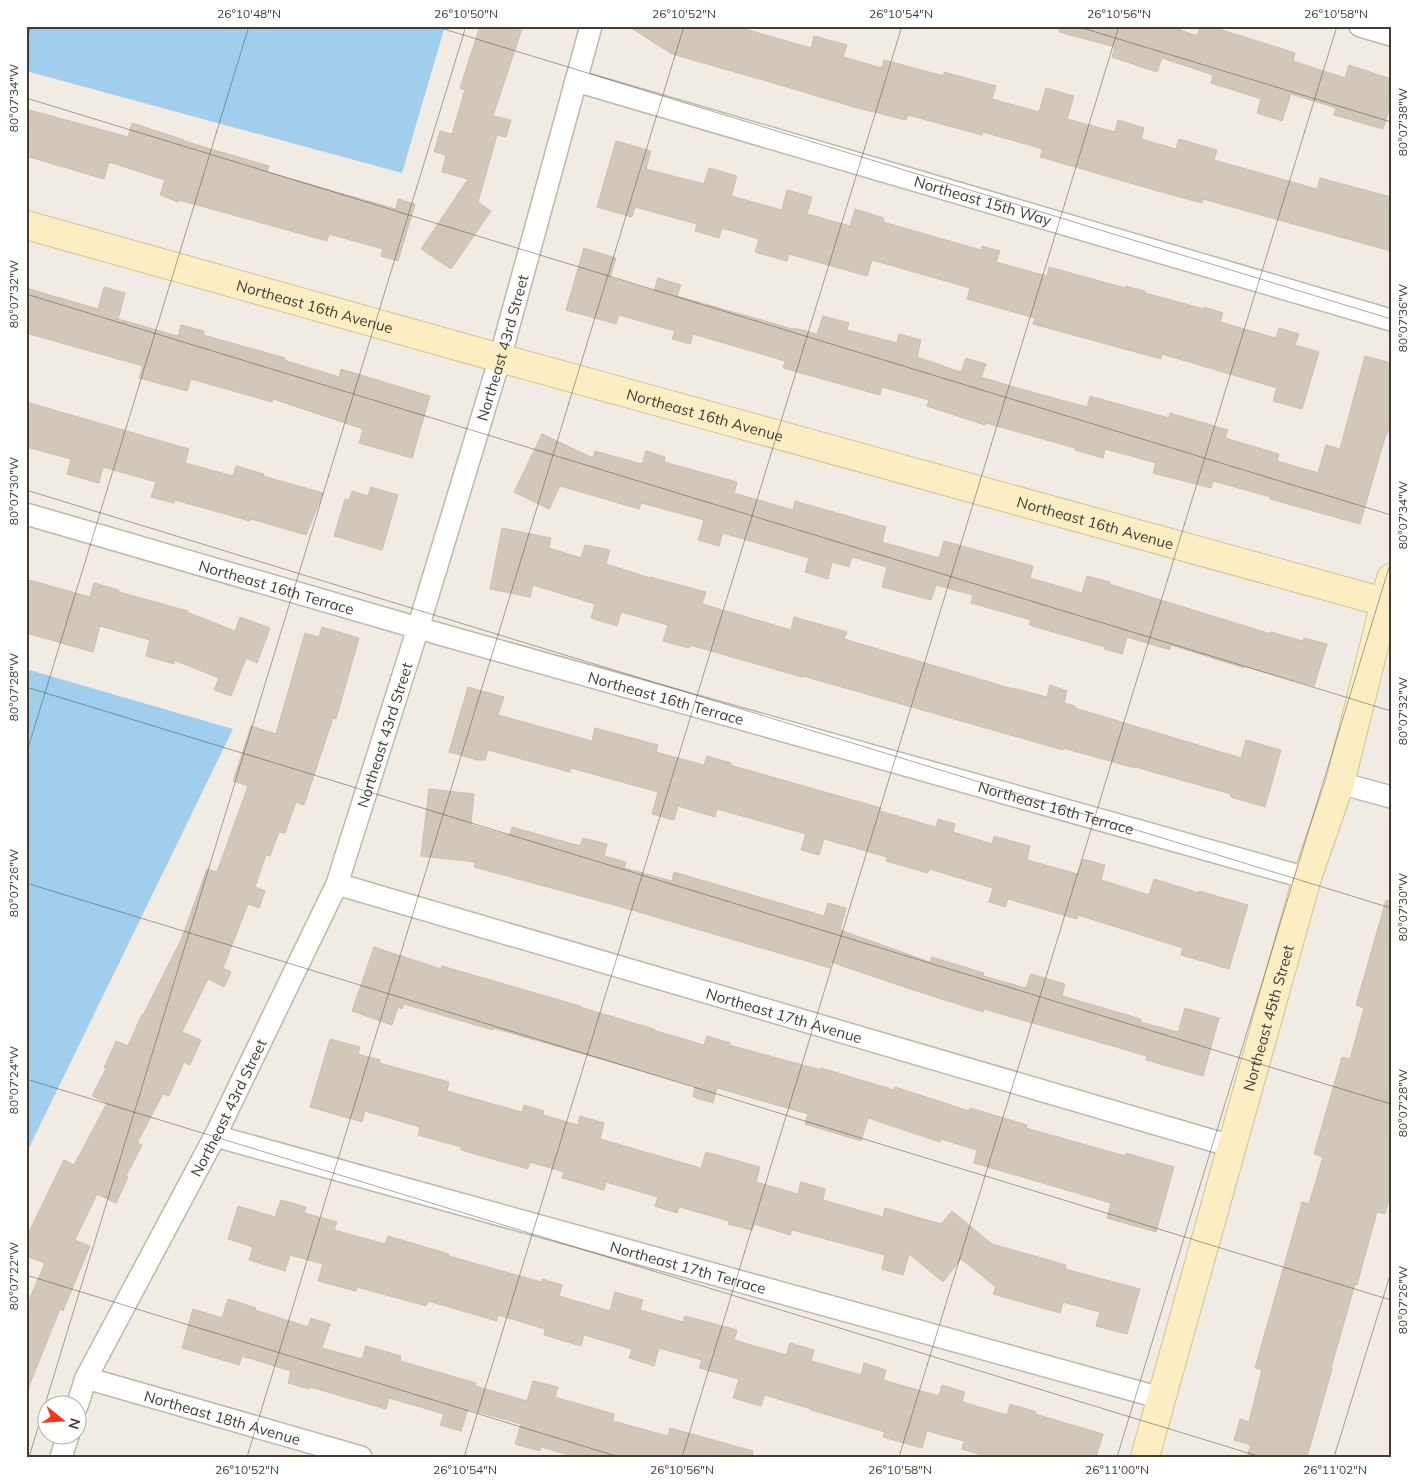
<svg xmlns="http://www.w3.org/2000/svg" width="1417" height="1483" font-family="Mulish,sans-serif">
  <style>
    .water { fill: #a1ceec }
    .building { fill: #d2c8b9; stroke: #ccbfad }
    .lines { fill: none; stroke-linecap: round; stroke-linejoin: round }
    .street-casing { stroke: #beb7a9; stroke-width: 24 }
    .secondary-casing { stroke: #d2c196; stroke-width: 30 }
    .street { stroke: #fff; stroke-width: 21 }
    .secondary { stroke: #fcedc2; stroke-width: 28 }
    .ticks { fill: none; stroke: #423c34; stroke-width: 1; stroke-opacity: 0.45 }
    .labels { text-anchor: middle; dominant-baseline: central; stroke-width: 5; stroke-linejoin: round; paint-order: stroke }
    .street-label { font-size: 15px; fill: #423c34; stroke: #fff }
    .neatline { fill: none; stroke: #423c34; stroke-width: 2 }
    .ticks-label { font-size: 12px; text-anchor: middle; fill: #423c34 }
  </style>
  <rect width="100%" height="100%" fill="#f1ece3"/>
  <path class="water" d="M26 26H445L402 173 26 71Z
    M26 669 233 729 26 1154Z"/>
  <path class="building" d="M480 26H523L493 116 511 120 506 137 497 135 478 202 491 211 451 269 421 249 468 179 442 172 446 155 434 152 440 131 452 134 465 90 460 88Z
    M628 26H734L811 48 814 36 847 45 843 57 882 68 884 60 944 76V72L996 86 992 99 1039 112 1046 88 1074 96 1067 119 1115 132 1118 120 1144 128 1141 139 1176 149 1179 139 1217 150 1214 160 1317 189 1320 178 1391 197V251L1203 199 1202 203 1172 195 1040 157 1043 149 983 132 982 135 908 115 906 120 854 107 780 85 672 54Z
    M1060 26H1169L1197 36 1200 26H1220L1219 29 1295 53 1293 61 1345 78 1349 65 1391 79V103L1383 129 1334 115 1336 108 1291 94 1282 121 1257 113 1261 99 1211 83 1213 75 1162 58 1157 72 1112 57 1115 47 1059 32Z
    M26 109 128 137 132 123 184 140V141L269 166 267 172 396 209 398 199 415 204 398 261 381 256 383 249 329 234 327 241 179 200 178 202 160 195 165 180 109 162 104 179 26 156Z
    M616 141 651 151 646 169 704 184 709 168 737 176 731 196 782 210 787 190 812 197 807 214 850 226 855 209 884 218 883 222 981 250 982 246 1000 251 996 262 1047 276 1049 267 1125 288 1126 286 1145 291V293L1204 309V307L1223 313 1220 322 1276 338 1279 328 1299 334 1295 345 1319 352 1302 409 1273 401 1277 388 1162 354 1161 359 1033 324 1035 318 967 299 970 288 872 260 867 276 789 254 787 261 755 252 759 239 722 228 719 238 695 231 697 224 635 207 632 217 597 207Z
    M584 248 616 258 610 278 654 291 658 278 681 285 677 296 793 329 794 328 817 334 823 316 849 323 847 330 897 343 899 334 921 340 917 357 961 372 966 358 986 364 981 377 1017 388 1087 407 1090 396 1169 418 1170 413 1228 430 1225 438 1279 454 1277 461 1318 473 1326 445 1340 449 1365 356 1391 363V421L1387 434H1386L1360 524 1270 499 1271 497 1213 481 1211 488 1153 473 1156 463 1105 449 1103 458 1075 450V448L986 423 985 425 927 406 929 400 882 387 880 395 783 368 785 361 693 334 690 344 672 339 675 331 619 315 616 324 566 310Z
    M104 287 125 293 118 319 178 336 181 325 204 331 203 335 285 358 284 360 339 377 341 369 430 396 412 458 359 443 363 429 273 399 272 402 191 379 187 391 139 378 143 366 26 333V288L98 309Z
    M26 402 189 449 185 463 233 476 236 466 264 474 263 476 323 493 306 535 251 519 250 521 175 500 174 503 151 497 156 482 103 467 99 483 67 474 71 459 26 447Z
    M542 434 593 458 595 451 642 464 646 451 665 457 664 462 737 482 734 493 793 510 795 501 886 527 882 542 939 558 944 541 1033 566 1030 578 1082 593 1087 576 1110 582 1109 584 1271 634V632L1303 641 1304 638 1327 644 1314 686 1244 666V668L1171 645 1170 650 1127 637 1122 654 1104 649 1105 647 1029 625 1031 620 971 603 973 595 936 585 931 600 882 587 887 567 852 557 849 567 832 562 828 579 805 572 809 558 723 533 719 546 698 540 704 520 641 503 639 509 560 486 549 509 514 492Z
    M371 487 398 495 382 550 334 536 345 499 349 500 352 491 368 496Z
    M502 528 551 538 549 548 581 558 585 545 610 550 606 564 650 578V577L706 592 702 604 791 630 794 617 847 632 844 639 1013 689V688L1047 697 1050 685 1067 691 1064 703 1075 706V708L1241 758 1246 740 1281 750 1265 807 1231 797V794L1135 767V768L1063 748V750L803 676 802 677 690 645 689 648 663 641 668 625 621 612 617 626 591 618 595 604 533 585 530 597 490 589Z
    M26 579 90 597 94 583 119 590V592L188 611 187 612 235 631 240 617 270 628 257 663 246 658 231 696 214 690 219 678 174 660V664L146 656 150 640 100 626 93 652 26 633Z
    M322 627 359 638 336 719 333 718 304 805 296 802 285 833 279 832 270 856 266 855 255 887 265 891 259 908 248 904 223 968 231 972 224 987 208 979 182 1032 201 1040 190 1065 184 1062 169 1096 163 1094 137 1143 142 1145 126 1176 128 1177 116 1203 97 1194 75 1240 90 1246 63 1311 60 1309 27 1391H26V1307L45 1263 26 1256V1238L64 1160 74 1165 107 1103 92 1096 106 1069 104 1068 116 1041 128 1046 142 1014 143 1015 181 940 207 869 217 872 248 786 233 781 251 726 276 734 305 633 319 637Z
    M468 687 504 697 498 715 592 741 595 728 658 745 656 752 704 765 707 756 731 763 730 765 881 808 880 811 936 827 938 819 955 824 953 832 992 844 994 836 1030 846 1027 860 1078 874 1083 859 1105 865 1101 880 1149 895 1154 879 1199 893V891L1248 905 1229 969 1181 955 1183 948 1078 915 1077 919 1008 899 1005 907 989 902 993 888 929 869 928 873 886 861 887 857 824 839 819 855 801 850 806 834 717 809 715 817 678 806 674 820 652 814 658 792 571 768 570 772 488 750 485 760H478L449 752Z
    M429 789 474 794 471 825 509 836 512 827 580 846 583 838 607 844 604 856 626 862 624 868 672 881 674 872 824 916 828 903 846 908 840 930 930 962 932 957 984 973 983 976 1026 988 1031 974 1065 984 1062 996 1141 1019 1140 1022 1178 1032 1185 1008 1219 1018 1203 1076 1146 1060 1147 1056 1071 1034 984 1009 983 1012 910 989 831 962 830 968 625 908 474 867 475 862 421 856Z
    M1386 900 1391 901V1193L1385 1214 1377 1212 1357 1285 1355 1284 1331 1368 1332 1369 1307 1457H1247L1251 1445 1234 1440 1240 1419 1249 1422 1262 1370 1255 1368 1302 1202 1309 1204 1323 1157 1314 1154 1342 1057 1350 1059 1364 1008 1356 1005Z
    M374 947 441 969 442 966 580 1006V1007L654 1029 653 1030 704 1045 707 1036 730 1043 729 1045 821 1070V1068L894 1090 895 1087 969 1111 970 1108 1027 1125 1026 1128 1125 1156 1126 1153 1174 1167 1156 1232 1107 1218 1111 1203 974 1163 977 1150 941 1139 940 1142 868 1118 861 1141 805 1124 808 1114 717 1088 713 1103 693 1097 695 1086 493 1028V1030L404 1004 402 1009 398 1007 392 1025 352 1011Z
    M330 1039 360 1047 358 1054 380 1060 379 1063 449 1082 447 1091 522 1112 524 1105 544 1111 543 1115 578 1125 580 1116 604 1123 600 1139 701 1168 706 1152 760 1167 756 1182 798 1194 801 1182 825 1189 823 1200 883 1217 885 1208 941 1224 952 1211 992 1244 1066 1265 1065 1269 1140 1289 1127 1334 1096 1326 1100 1312 1063 1302 1060 1313 993 1294 996 1287 961 1259 943 1282 909 1254 903 1275 882 1269 885 1255 792 1230 790 1235 754 1224 752 1230 728 1224 729 1221 679 1207 677 1213 655 1206 658 1197 606 1182 604 1190 562 1178 564 1172 530 1162 528 1169 461 1150V1147L418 1135 420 1127 365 1111 362 1122 310 1107Z
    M281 1200 306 1207 304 1213 337 1222 334 1230 385 1244 388 1236 449 1254V1256L541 1282 542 1279 562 1285 559 1296 610 1311 615 1292 643 1300 640 1310 683 1322 685 1316 737 1330 734 1340 786 1355 790 1343 814 1350 811 1361 861 1375 864 1363 886 1370 883 1380 939 1396 942 1385 965 1392 962 1402 1007 1415 1010 1404 1036 1412 1035 1414 1103 1434 1096 1457H989L962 1449 964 1441 927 1431 922 1448 883 1437 885 1432 811 1410V1409L765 1395 761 1406 733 1398 739 1379 699 1368 702 1360 659 1348 654 1366 629 1358 632 1349 584 1335 581 1346 544 1335 545 1329 498 1315 497 1321 428 1301 426 1306 357 1287 356 1291 318 1281 323 1264 290 1255 285 1271 249 1260 253 1247 228 1239 238 1206 275 1217Z
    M228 1299 256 1308 255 1310 308 1327 311 1318 330 1324 322 1348 362 1359 366 1346 401 1356 400 1361 476 1383 475 1386 527 1401 533 1381 558 1387 555 1397 614 1414 613 1421 668 1436 670 1428 753 1451 752 1457H576L541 1447 540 1451 515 1444 521 1424 468 1409 461 1431 440 1425 444 1414 389 1398 386 1409 310 1387 309 1389 288 1383 291 1371 242 1356 239 1365 182 1348 193 1309 222 1318Z"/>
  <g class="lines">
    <g class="street-casing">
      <g id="street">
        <path d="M1360 26 1391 35"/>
        <path id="s1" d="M576 81 1391 320"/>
        <path id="s2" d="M26 514 418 628 1307 878"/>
        <path d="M1340 783 1391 797"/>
        <path id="s3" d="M337 884 1231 1146"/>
        <path id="s4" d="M215 1136 1161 1398"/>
        <path id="s5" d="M86 1378 361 1457"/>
        <path id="s6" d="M77 1406 86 1378 215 1136 337 884 418 628 500 358 591 26"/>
        <path d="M61 1457 68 1436"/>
      </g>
    </g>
    <g class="secondary-casing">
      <g id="secondary">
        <path id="s7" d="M26 225 500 358 1384 602"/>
        <path id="s8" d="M1145 1457 1307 878 1340 783 1391 578"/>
      </g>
    </g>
    <use href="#street" class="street"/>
    <use href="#secondary" class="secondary"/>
  </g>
  <path class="ticks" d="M434 26 1391 319M1076 26 1391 122M26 43 31 26M26 98 1391 515M26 294 1391 711M26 490 1391 908M26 687 1391 1104M26 755 249 26M26 883 1391 1300M26 1079 1261 1457M26 1275 619 1457M29 1457 466 26M247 1457 684 26M464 1457 902 26M682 1457 1119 26M899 1457 1337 26M1117 1457 1391 561M1334 1457 1391 1272"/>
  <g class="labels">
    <g class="street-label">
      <text stroke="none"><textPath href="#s1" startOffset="424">Northeast 15th Way</textPath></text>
      <text stroke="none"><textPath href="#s7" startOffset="300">Northeast 16th Avenue</textPath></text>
      <text stroke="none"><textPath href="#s6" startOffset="1145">Northeast 43rd Street</textPath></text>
      <text stroke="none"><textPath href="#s7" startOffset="705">Northeast 16th Avenue</textPath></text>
      <text stroke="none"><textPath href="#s7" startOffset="1110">Northeast 16th Avenue</textPath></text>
      <text stroke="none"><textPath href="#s2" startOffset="261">Northeast 16th Terrace</textPath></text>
      <text stroke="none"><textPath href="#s2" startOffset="666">Northeast 16th Terrace</textPath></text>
      <text stroke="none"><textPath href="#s6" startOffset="740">Northeast 43rd Street</textPath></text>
      <text stroke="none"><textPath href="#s2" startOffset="1071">Northeast 16th Terrace</textPath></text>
      <text stroke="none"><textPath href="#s3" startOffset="466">Northeast 17th Avenue</textPath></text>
      <text stroke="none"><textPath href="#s8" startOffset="456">Northeast 45th Street</textPath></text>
      <text stroke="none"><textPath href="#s6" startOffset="335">Northeast 43rd Street</textPath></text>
      <text stroke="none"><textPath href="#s4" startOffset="491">Northeast 17th Terrace</textPath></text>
      <text stroke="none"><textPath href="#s5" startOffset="142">Northeast 18th Avenue</textPath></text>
    </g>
  </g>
  <rect width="1417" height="1483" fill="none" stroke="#ffffff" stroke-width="55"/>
  <g transform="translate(62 1420) rotate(107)"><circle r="24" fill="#ffffff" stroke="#b3b1ae"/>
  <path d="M0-4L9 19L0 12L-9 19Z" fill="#f0381a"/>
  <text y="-8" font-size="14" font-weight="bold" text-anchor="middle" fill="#423c34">N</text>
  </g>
  <rect x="28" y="28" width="1362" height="1428" class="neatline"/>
  <g class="ticks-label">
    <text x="249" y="18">26°10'48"N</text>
    <text x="466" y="18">26°10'50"N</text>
    <text x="684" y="18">26°10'52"N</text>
    <text x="901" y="18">26°10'54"N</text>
    <text x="1119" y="18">26°10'56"N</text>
    <text x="1336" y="18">26°10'58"N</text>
    <text transform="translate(14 98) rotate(-90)" y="4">80°07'34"W</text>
    <text transform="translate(1403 122) rotate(-90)" y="4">80°07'38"W</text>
    <text transform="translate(14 294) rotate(-90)" y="4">80°07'32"W</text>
    <text transform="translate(1403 318) rotate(-90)" y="4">80°07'36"W</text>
    <text transform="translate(14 491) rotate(-90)" y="4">80°07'30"W</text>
    <text transform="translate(1403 515) rotate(-90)" y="4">80°07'34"W</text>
    <text transform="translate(14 687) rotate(-90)" y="4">80°07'28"W</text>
    <text transform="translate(1403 711) rotate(-90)" y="4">80°07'32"W</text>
    <text transform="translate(14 883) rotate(-90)" y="4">80°07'26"W</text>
    <text transform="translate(1403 907) rotate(-90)" y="4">80°07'30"W</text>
    <text transform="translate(14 1080) rotate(-90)" y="4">80°07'24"W</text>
    <text transform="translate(1403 1103) rotate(-90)" y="4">80°07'28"W</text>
    <text transform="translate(14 1276) rotate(-90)" y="4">80°07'22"W</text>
    <text transform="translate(1403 1300) rotate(-90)" y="4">80°07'26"W</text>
    <text x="247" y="1474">26°10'52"N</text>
    <text x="465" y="1474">26°10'54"N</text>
    <text x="682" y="1474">26°10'56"N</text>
    <text x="900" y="1474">26°10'58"N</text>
    <text x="1117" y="1474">26°11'00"N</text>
    <text x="1335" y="1474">26°11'02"N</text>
  </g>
</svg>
